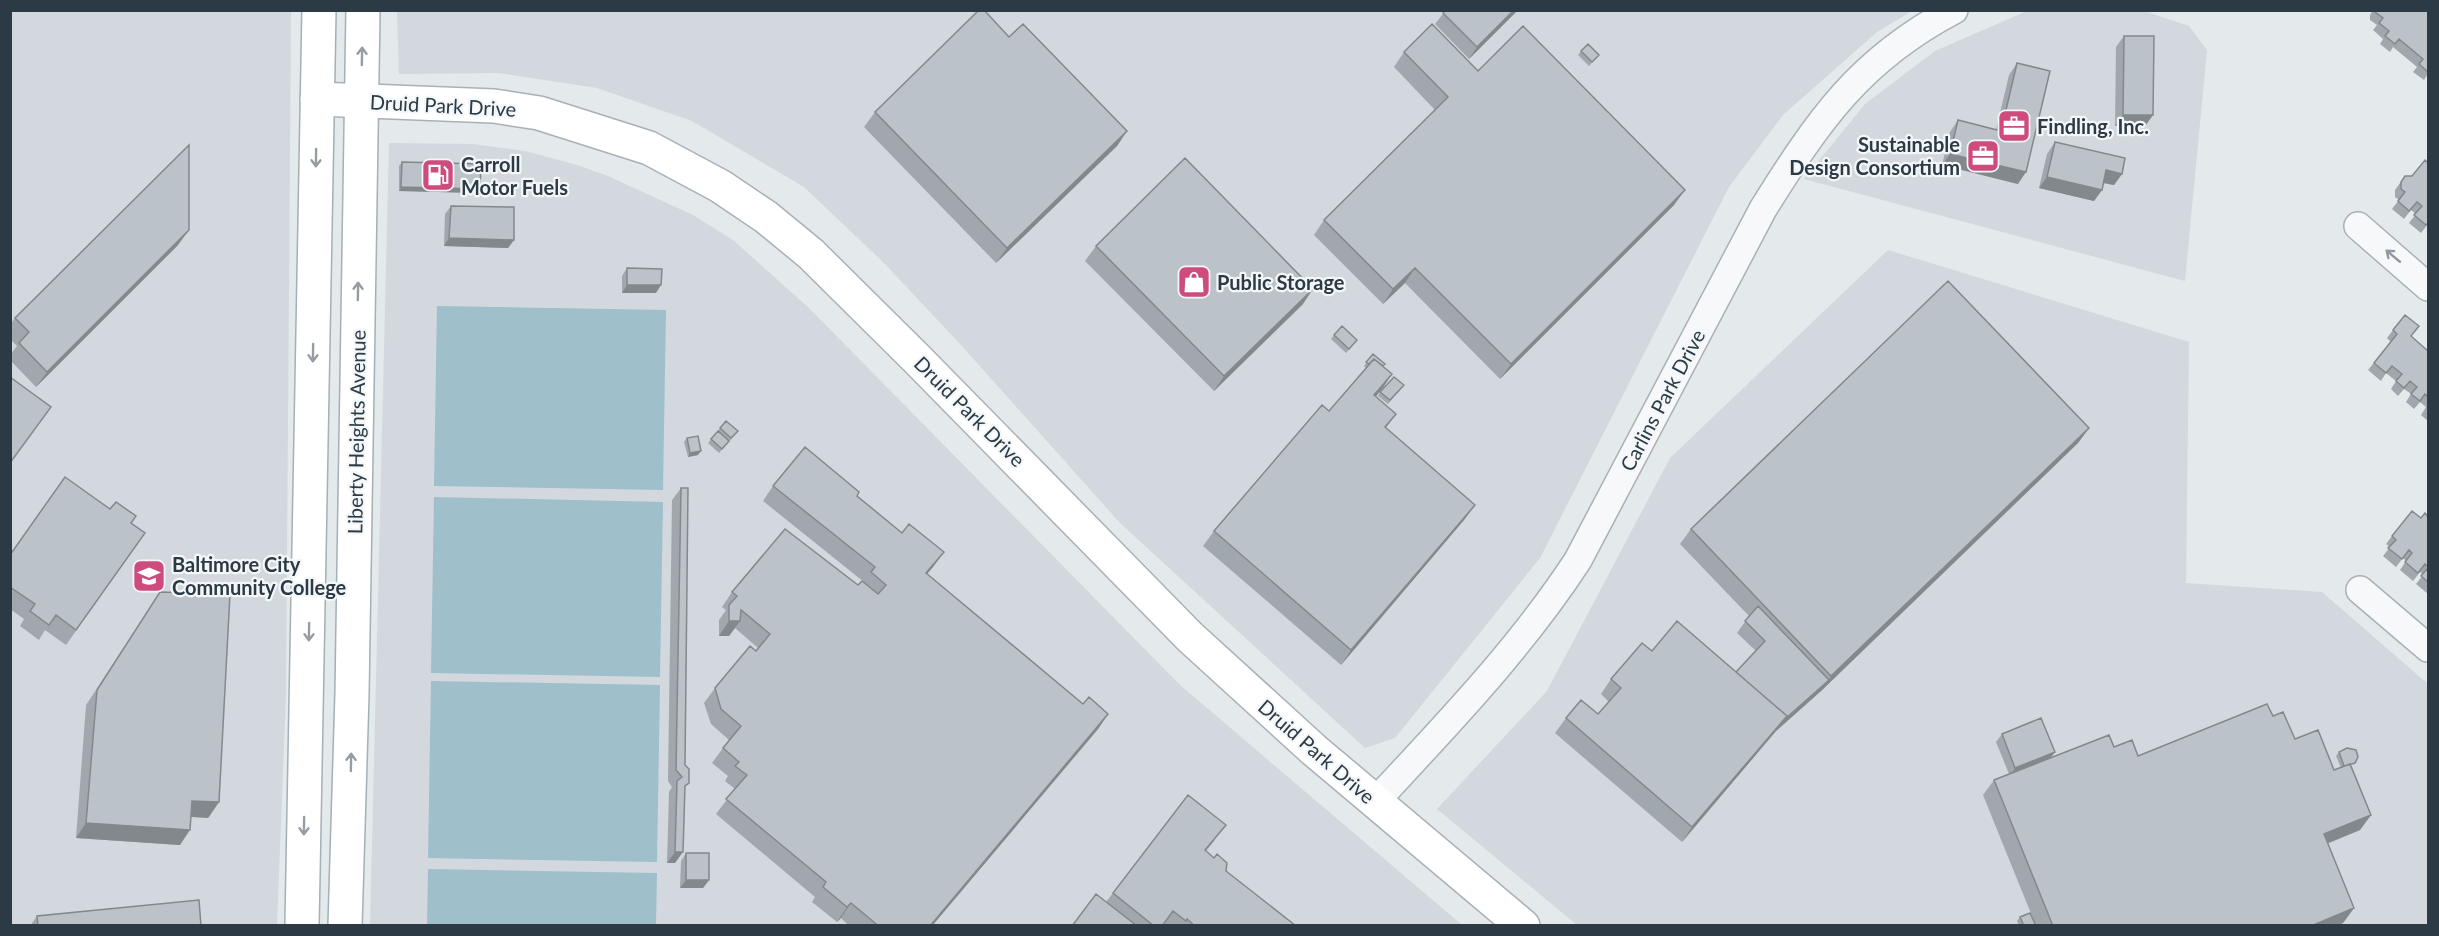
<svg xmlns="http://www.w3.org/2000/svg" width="2439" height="936" font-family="Lato,sans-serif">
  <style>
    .built { fill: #d2d8dd }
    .water { fill: #9fbfcb }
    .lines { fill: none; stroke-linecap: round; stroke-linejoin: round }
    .street-casing { stroke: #a9b1b6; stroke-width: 30 }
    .secondary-casing { stroke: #a9b1b6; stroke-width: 36 }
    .primary-casing { stroke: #a3b0b7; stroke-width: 36 }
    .street { stroke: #f7f8fa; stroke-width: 27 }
    .secondary { stroke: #fff; stroke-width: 33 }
    .primary { stroke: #fff; stroke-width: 33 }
    .wall { fill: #a1a8ad }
    .shaded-wall { fill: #83888d }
    .building { fill: #bbc3c9; stroke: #83888d; stroke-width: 1.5 }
    .oneway { stroke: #959ca2 }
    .oneway2 { stroke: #91999f }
    .labels { text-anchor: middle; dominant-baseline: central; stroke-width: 4.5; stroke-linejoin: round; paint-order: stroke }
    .street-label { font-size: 20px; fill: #2b3a44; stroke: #f4f7f9 }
    .poi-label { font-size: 20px; font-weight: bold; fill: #2b3a44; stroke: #f4f7f9; text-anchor: start }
  </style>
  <rect width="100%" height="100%" fill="#e4e9eb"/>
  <path class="built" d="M10 11H291L286 696 277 925H11Z
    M397 11H1912L1877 32 1783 115 1729 187 1540 558 1395 738 1365 748 1120 523 961 345 883 262 804 187 692 121 597 88 499 73 399 74Z
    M2027 11H2144L2189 26 2207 50 2185 281 1804 179 1865 104 1935 51Z
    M389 143 473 144 525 151 577 165 608 176 693 215 733 240 809 308 1180 685 1462 925 370 926Z
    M1888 250 2189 342 2186 583 2322 592 2428 684V925H1577L1437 809 1547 691 1670 458Z"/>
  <path class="water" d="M437 306 666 310 663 490 434 486Z
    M434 497 663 502 660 677 431 673Z
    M431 681 660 685 657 862 428 858Z
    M428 869 657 873 656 925H427Z"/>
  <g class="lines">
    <g class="street-casing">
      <path id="street" d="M2358 226 2428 287
        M2360 590 2428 648
        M1375 802C1447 724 1520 649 1578 560L1763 209C1818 121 1859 60 1954 10"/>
    </g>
    <g class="secondary-casing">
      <path id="secondary" d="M317 99 494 106 539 113 649 148 720 186 766 217 811 254 917 359 1190 637 1314 750 1523 926"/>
    </g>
    <g class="primary-casing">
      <path id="primary" d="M302 926 319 10
        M345 926 352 694 363 10"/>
    </g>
    <use href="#street" class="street"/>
    <use href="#secondary" class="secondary"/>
    <use href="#primary" class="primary"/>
  </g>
  <path class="wall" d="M1446 10H1518L1469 59 1435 24Z
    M2373 10H2428V76L2427 75 2424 80 2413 72 2417 67 2393 47 2390 52 2380 44 2383 39 2373 30 2377 25 2370 20V15Z
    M2124 36 2153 115 2145 126H2115L2116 47Z
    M1009 37 1127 131 1117 146 996 263 864 127 875 112Z
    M1581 51 1599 55 1589 66 1578 55Z
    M1404 52 1478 71 1674 205 1500 379 1405 283 1383 304 1314 235 1324 220 1435 110 1394 67Z
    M2017 63 2018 184 1942 165 1950 132 1958 120 1996 130 2009 75Z
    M2055 142 2122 174 2114 185 2103 183 2102 190 2094 201 2039 188 2047 154Z
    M402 162 480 189 477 193 399 191V166Z
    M2428 163V224L2421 233 2409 223 2416 214 2411 210 2404 219 2392 209 2399 200 2395 197V190L2405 176H2412Z
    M451 206 514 240 508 248 444 246 445 214Z
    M178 245 36 387 10 360V355L17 346 10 339V325L15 318Z
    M1096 246 1303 304 1214 391 1085 261Z
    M627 268 656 293H622V276Z
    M2393 330 2412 337 2428 351V421L2421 415 2426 407 2420 402 2414 409 2406 402 2411 394 2407 391 2404 389 2398 396 2391 389 2396 381 2386 373 2381 381 2368 370 2391 342 2387 338Z
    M1334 335 1354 344 1346 353 1331 339Z
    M1373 354 1383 366 1392 374 1376 397 1396 414 1386 428 1475 505 1464 520 1341 665 1203 546 1214 531 1329 411 1366 368 1364 366Z
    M1401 389 1388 404 1378 396 1380 392Z
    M726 421 735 435 719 453 708 443Z
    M2089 428 2078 443 1821 691 1776 731 1682 842 1555 733 1566 718 1598 714 1609 702 1601 694 1611 679 1652 651 1736 672 1756 651 1737 633 1749 616 1680 544 1691 529Z
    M687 438 698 455 688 457 684 442Z
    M773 486 857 496 933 567 927 574 1083 704 1108 714 1098 729 932 926H849L841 918 837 922 812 902 815 897 716 814 735 789 725 781 728 776 712 763 729 740 711 724 704 703 715 688 758 648 735 628 729 636H719V620L726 610 722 607 732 592 858 585 864 582 763 501Z
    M681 488 685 765V789L675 863H667L669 792 672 787 668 781 672 500Z
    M110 509 145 533 66 645 45 630 39 640 20 626 24 619 10 609V555Z
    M2428 517V594L2416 584 2423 575 2420 572 2413 581 2400 570 2406 561 2403 558 2396 567 2383 556 2390 547 2386 544 2392 536 2421 518Z
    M160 592 219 802 208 818 191 817 180 845 76 838 86 705Z
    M2273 716 2295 739 2334 770 2341 768 2336 756 2339 752 2352 767 2371 815 2360 830 2327 844 2354 908 2343 923 2337 926H2036L1983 795 1994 780 2009 774 1996 742 2002 734 2055 752 2050 758 2114 747 2138 756Z
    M1215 840 1206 851 1226 871 1296 926H1072L1106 902 1113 893Z
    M686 853 709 880 703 888H680L681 861Z
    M37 916 201 926H30Z
    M2020 917 2036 926H2019L2017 921Z"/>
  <path class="shaded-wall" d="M1514 10H1518L1469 59 1477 47Z
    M2123 115H2153L2145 126H2115Z
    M1127 131 1117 146 996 263 1007 248Z
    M1950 154 2026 172 2018 184 1942 165Z
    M2106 170 2122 174 2114 185 2098 182Z
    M2047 177 2102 190 2094 201 2039 188Z
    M401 187 480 189 477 193 399 191Z
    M1685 190 1674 205 1500 379 1511 364Z
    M189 230 178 245 36 387 47 372Z
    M449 238 514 240 508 248 444 246Z
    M1415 268 1405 283 1383 304 1393 289Z
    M627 285H661L656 293H622Z
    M1313 289 1303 304 1214 391 1224 376Z
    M1392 374 1382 389 1364 410 1374 395Z
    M2089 428 2078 443 1821 691 1776 731 1682 842 1692 827 1787 716 1829 680 1831 676Z
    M701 451 698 455 688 457 690 453Z
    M1475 505 1464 520 1341 665 1351 650Z
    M944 552 933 567 915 588 926 573Z
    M729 621H740L729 636H719Z
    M1108 714 1098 729 932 926H930Z
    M2055 752 2049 760 2010 776 2015 768Z
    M192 801 219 802 208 818 182 816Z
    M2371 815 2360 830 2313 849 2324 834Z
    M86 823 190 830 180 845 76 838Z
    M675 852H683L675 863H667Z
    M686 880H709L703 888H680Z
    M851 903 841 918 837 922 847 907Z
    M2354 908 2343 923 2337 926H2311Z"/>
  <path class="building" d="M979 10H984L1009 37 1023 24 1127 131 1007 248 875 112Z
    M1446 10H1514L1477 47 1443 13Z
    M2375 10H2428V72L2419 64 2423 59 2399 39 2395 44 2385 36 2389 31 2379 23 2383 18 2375 12Z
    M1432 24 1478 71 1523 26 1685 190 1511 364 1415 268 1393 289 1324 220 1448 97 1404 52Z
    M2124 36H2154L2153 115H2123Z
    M1588 44 1599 55 1592 62 1581 51Z
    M2017 63 2050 71 2026 172 1950 154 1958 120 2001 131Z
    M2055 142 2125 158 2122 174 2106 170 2102 190 2047 177Z
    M189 145V230L47 372 19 343 29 332 15 318Z
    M1185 158 1313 289 1224 376 1096 246Z
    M2425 160 2428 163V223L2426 225 2414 215 2422 206 2417 202 2409 211 2398 201 2405 192 2401 189V182L2405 176H2412Z
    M402 162 481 164 480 189 401 187Z
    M451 206 514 207V240L449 238Z
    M627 268 662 269 661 285H627Z
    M1948 281 2089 428 1831 676 1691 529Z
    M2405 315 2419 326 2411 336 2428 351V397L2425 394 2420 401 2411 394 2417 387 2410 381 2404 388 2396 381 2402 374 2392 366 2386 373 2374 363 2397 334 2393 330Z
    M1342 326 1357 340 1349 349 1334 335Z
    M1373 354 1385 364 1383 366 1374 359 1369 364 1366 362Z
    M1374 359 1392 374 1374 395 1396 414 1385 427 1475 505 1351 650 1214 531 1322 405 1329 411Z
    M10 377 51 407 10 463Z
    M1394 377 1404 385 1390 400 1380 392Z
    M726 421 738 431 731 438 720 428Z
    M718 431 729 441 722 449 711 439Z
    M698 436 701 451 690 453 687 438Z
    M805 447 859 492 857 496 902 533 909 524 944 552 926 573 1083 704 1089 697 1108 714 930 926H875L876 924 851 903 847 907 823 887 826 882 726 799 747 775 735 766 739 762 723 748 741 726 721 709 715 688 750 646 756 651 770 634 741 610 740 621H729V605L737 596 732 592 785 529 858 585 862 581 878 594 886 585 871 572 875 567 773 486Z
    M65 477 110 509 116 502 136 516 131 523 145 533 76 630 56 615 49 625 30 611 35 604 10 587V555Z
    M681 488H688L685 765 689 769V783L685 786 683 852H675L677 781 682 777 676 770Z
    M2412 511 2421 518 2425 513 2428 517V567L2425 564 2418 573 2405 562 2412 553 2409 550 2402 559 2388 548 2396 540 2392 536Z
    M2428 568V582L2421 576Z
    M160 592 230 594 219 802 192 801 190 830 86 823 97 690Z
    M1758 606 1829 680 1785 719 1787 716 1736 672 1765 641 1745 621Z
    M1677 621 1787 716 1692 827 1566 718 1581 700 1598 714 1621 688 1611 679 1642 643 1652 651Z
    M2267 704 2273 716 2283 712 2295 739 2318 730 2334 770 2350 764 2371 815 2324 834 2354 908 2311 926H2053L1994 780 2109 735 2114 747 2132 740 2138 756Z
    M2041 718 2055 752 2015 768 2002 734Z
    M2347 748 2356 750 2358 757 2355 763 2344 766 2339 752Z
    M1188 795 1226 825 1205 850 1214 858 1217 854 1227 863 1226 871 1296 926H1195L1187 919 1186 921 1173 911 1162 926H1154L1113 893Z
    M686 853H709V880H686Z
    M1096 894 1137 926H1072Z
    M199 900 201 926H38L37 916Z
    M2030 913 2036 926H2024L2020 917Z"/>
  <defs><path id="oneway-shaft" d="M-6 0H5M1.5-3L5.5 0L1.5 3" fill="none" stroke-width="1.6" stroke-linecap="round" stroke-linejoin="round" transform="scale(1.5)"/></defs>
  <g class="oneway">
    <use href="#oneway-shaft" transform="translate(362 56) rotate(-89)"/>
    <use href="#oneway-shaft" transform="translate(316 158) rotate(91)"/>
    <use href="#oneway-shaft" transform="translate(358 291) rotate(-89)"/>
    <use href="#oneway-shaft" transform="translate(313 353) rotate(91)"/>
    <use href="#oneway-shaft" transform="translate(309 632) rotate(91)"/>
    <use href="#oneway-shaft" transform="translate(351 762) rotate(-89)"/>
    <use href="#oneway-shaft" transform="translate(304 826) rotate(91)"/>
  </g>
  <use class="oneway2" href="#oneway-shaft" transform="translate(2393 256) rotate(-140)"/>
  <defs>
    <g id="office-square" transform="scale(1.725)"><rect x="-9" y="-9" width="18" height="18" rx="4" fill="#ce4b7e" stroke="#f4f7f9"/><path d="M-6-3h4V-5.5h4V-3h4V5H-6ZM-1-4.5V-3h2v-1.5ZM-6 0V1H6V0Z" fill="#fff"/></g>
    <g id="fuel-square" transform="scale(1.725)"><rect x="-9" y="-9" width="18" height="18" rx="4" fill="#ce4b7e" stroke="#f4f7f9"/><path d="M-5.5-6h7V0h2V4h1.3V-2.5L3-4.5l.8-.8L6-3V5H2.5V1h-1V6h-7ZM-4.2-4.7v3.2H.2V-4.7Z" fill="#fff"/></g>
    <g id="shop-square" transform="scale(1.725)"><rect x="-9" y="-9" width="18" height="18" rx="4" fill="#ce4b7e" stroke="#f4f7f9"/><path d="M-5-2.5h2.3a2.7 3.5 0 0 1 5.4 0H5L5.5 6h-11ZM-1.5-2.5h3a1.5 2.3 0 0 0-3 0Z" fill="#fff"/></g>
    <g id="university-square" transform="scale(1.725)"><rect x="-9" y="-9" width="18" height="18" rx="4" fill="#ce4b7e" stroke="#f4f7f9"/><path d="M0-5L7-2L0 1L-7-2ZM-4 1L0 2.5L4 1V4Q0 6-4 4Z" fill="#fff"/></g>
  </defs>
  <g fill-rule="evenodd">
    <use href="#office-square" x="2014" y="126"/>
    <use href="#office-square" x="1983" y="156"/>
    <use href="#fuel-square" x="438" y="175"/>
    <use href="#shop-square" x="1194" y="282"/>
    <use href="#university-square" x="149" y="576"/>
  </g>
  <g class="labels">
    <g class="street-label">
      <text transform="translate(443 105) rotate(3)">Druid Park Drive</text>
      <text transform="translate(1662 400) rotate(-62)">Carlins Park Drive</text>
      <text transform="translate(970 411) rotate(45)">Druid Park Drive</text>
      <text transform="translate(356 432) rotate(-89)">Liberty Heights Avenue</text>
      <text transform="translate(1317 751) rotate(41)">Druid Park Drive</text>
    </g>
    <g class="poi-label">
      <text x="2037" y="126">Findling, Inc.</text>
      <text x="1960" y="144" text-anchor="end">Sustainable<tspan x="1960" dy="23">Design Consortium</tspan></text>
      <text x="461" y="164">Carroll<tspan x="461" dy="23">Motor Fuels</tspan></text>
      <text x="1217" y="282">Public Storage</text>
      <text x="172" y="564">Baltimore City<tspan x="172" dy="23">Community College</tspan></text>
    </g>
  </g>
  <rect width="2439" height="936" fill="none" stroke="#2b3a44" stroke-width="24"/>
</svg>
